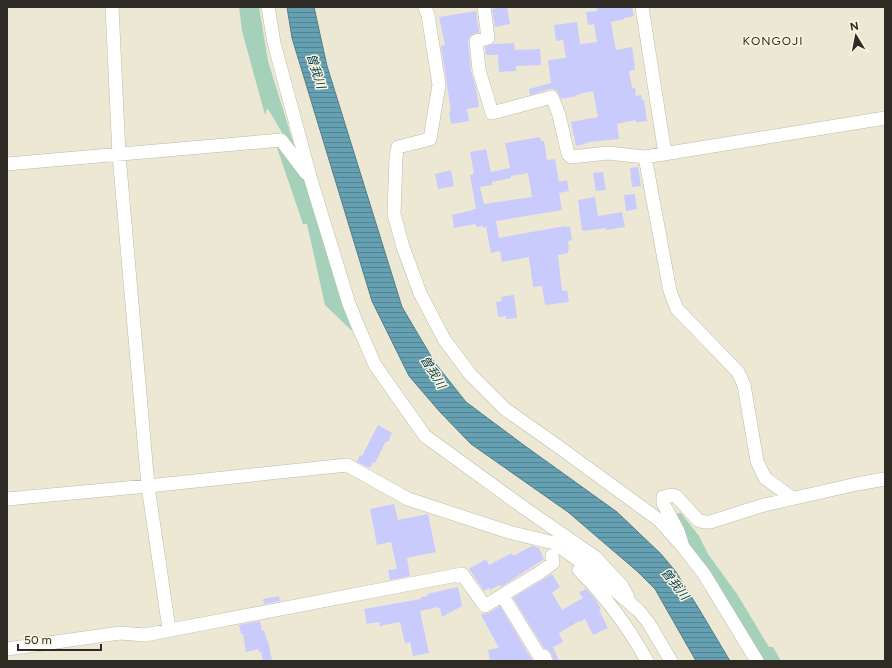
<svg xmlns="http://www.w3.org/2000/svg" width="892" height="668" font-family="Figtree,'Noto Sans JP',sans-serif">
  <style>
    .grass { fill: #a5d1bb }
    .water { fill: url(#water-rules); stroke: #547e88 }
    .building { fill: #c9cbfc; fill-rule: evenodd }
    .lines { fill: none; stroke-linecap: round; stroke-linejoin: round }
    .minor-casing { stroke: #bfbaa7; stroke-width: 14 }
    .minor { stroke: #fff; stroke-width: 13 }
    .labels { text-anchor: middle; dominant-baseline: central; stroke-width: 3; stroke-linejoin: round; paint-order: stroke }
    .neighbourhood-label { font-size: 12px; letter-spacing: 1px; fill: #2d2b24; stroke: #faf5e1 }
    .water-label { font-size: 12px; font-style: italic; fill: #033d4b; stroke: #faf5e1 }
  </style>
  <defs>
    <pattern id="water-rules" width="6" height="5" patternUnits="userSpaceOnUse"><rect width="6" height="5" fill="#65a1b3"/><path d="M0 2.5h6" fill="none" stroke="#548391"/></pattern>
  </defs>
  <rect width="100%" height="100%" fill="#ede8d4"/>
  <path class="grass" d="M239 7H259L268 61 294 145 292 147 290 146 268 109 266 111 265 115 242 31Z
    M275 142 294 161 306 183 336 284 353 329 351 330 325 305 307 224H303Z
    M681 513 699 536 708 554 737 594 769 647H773L781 661H762L687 541 673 514Z"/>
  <path class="water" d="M287 7H314L327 66 402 307 435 363 466 402 525 446 617 512 661 554 676 572 699 609 730 661H696L655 589 638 572 568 512 471 444 440 412 409 376 372 301 292 38Z"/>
  <path class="building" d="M503 7H507L510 24 495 27 492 9Z
    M597 7H632L634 16 624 18V19L611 22 616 50 632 47 635 67H634L635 70 629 71 632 88H635L636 96 641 95 642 100H644L647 121 636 122 635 120 617 124 619 139 588 142V143L576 146 571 122 598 117 593 91 576 95 577 96 561 99 557 91 554 89H550L530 95 529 89 551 83 548 60 566 58 563 40 556 41 554 25 577 22 580 44 597 42 594 24 588 25 586 12 597 11Z
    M476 11 479 32 471 35 469 38 468 42 471 71 476 88 479 107 467 109 469 121 451 124 449 112 451 111 441 46 445 45 439 17Z
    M514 43 515 50 540 49 541 65 516 66V71L499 72 498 55H486L485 47 493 44Z
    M540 137 541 141H544L547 160 555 159 559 182 567 180 569 191 559 193 562 210 496 221 499 238 565 226V227H570L572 240 568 241 569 250H568V253L558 255 562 291 567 290 569 302 545 305 542 286 533 287 529 257 502 262 500 251 491 253 486 227 483 228V226L477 227V226H476L475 224 454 228 452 215 473 210V209H476L470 175 474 174 470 152 486 149 491 172 510 168 505 143ZM528 173 532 197 484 204 480 187 492 185V182L511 178V176Z
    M638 167 641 186 632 187 630 168Z
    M451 170 454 186 438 189 435 174Z
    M603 172 606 190 596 191 593 173Z
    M635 194 637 209 626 211 624 195Z
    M595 197 598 216 622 212 625 227 606 230V228L582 231 578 200Z
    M514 295 517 318 506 319V316L499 317V316H498L496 302 502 301 501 297Z
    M378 425 392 433 388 442 386 441 375 463 373 462 370 468 357 462 360 455 362 456Z
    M394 504 398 520 428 514 436 552 407 558 410 576 390 580 388 570 397 569 391 542 377 545 370 509Z
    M532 546 539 548 544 559 501 587 499 585 490 590 489 588 484 591 469 569 486 559 489 565 512 553 513 556Z
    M552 574 560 587 552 593 562 610 583 598 579 592 586 589 595 599 601 609 599 610 608 628 593 635 585 619 580 622 579 621 559 633 563 642 553 647 559 661H554L551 653 549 650 544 648 513 598Z
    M458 587 462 606 442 617 440 608 438 609V607L420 611 429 653 413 656 410 642 405 643 400 622 380 626 379 622 367 624 364 609 421 599V597L428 596 427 594Z
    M279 596 280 601 264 604 263 599Z
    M500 606 532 660 530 661H490L488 650 499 648 481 615 483 614 489 613Z
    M260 621 262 631 264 630 267 641H268L272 660 263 661 261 652H259L258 649 246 652 243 634H241L239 625Z"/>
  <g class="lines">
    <g class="minor-casing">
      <path id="minor" d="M112 7 119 155 148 486 169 629
        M268 7 274 43 311 180 349 304 358 326 375 365 425 436 527 510 595 557 622 586 628 597
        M425 7 428 15 439 85 430 139 398 147 396 157 394 214 403 247 420 293 444 339 470 374 505 409 559 447 659 520 683 547
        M484 7 488 38 476 41 479 70 492 113 552 97 559 115 568 154 571 157 608 153 645 157 885 118
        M642 7 665 154
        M645 157 670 291 677 309 738 372 744 385 757 461 765 478 792 498
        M7 164 281 140 306 173
        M7 499 148 486 347 465 408 499 509 532 554 543 584 564 639 611 648 622 671 661
        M579 570C606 597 629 628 647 661
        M502 595 540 657 544 656 546 661
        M7 649 120 633 145 635 462 574 485 606 539 573 553 563 552 556
        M757 661 704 574 683 547 678 531 663 503V497L672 495 676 496 698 520 704 522H710L764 505 857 484 885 479"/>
    </g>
    <use href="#minor" class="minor"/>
  </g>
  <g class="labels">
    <g class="neighbourhood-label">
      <text x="773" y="41">KONGOJI</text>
    </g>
    <g class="water-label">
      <text transform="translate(316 71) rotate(72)">曽我川</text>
      <text transform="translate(433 372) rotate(59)">曽我川</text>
      <text transform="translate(675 584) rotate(52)">曽我川</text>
    </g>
  </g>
  <rect width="892" height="668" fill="none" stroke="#2d2b24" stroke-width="16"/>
  <g transform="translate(856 36) rotate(350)" stroke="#faf5e1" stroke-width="3" paint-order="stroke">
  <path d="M0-3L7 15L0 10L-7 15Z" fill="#2d2b24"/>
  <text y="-6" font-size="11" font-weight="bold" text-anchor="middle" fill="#2d2b24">N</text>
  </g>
  <path d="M18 644v6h83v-6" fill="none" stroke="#2d2b24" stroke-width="2"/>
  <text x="24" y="644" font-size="12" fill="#2d2b24" stroke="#faf5e1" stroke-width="3" paint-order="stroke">50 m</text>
</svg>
